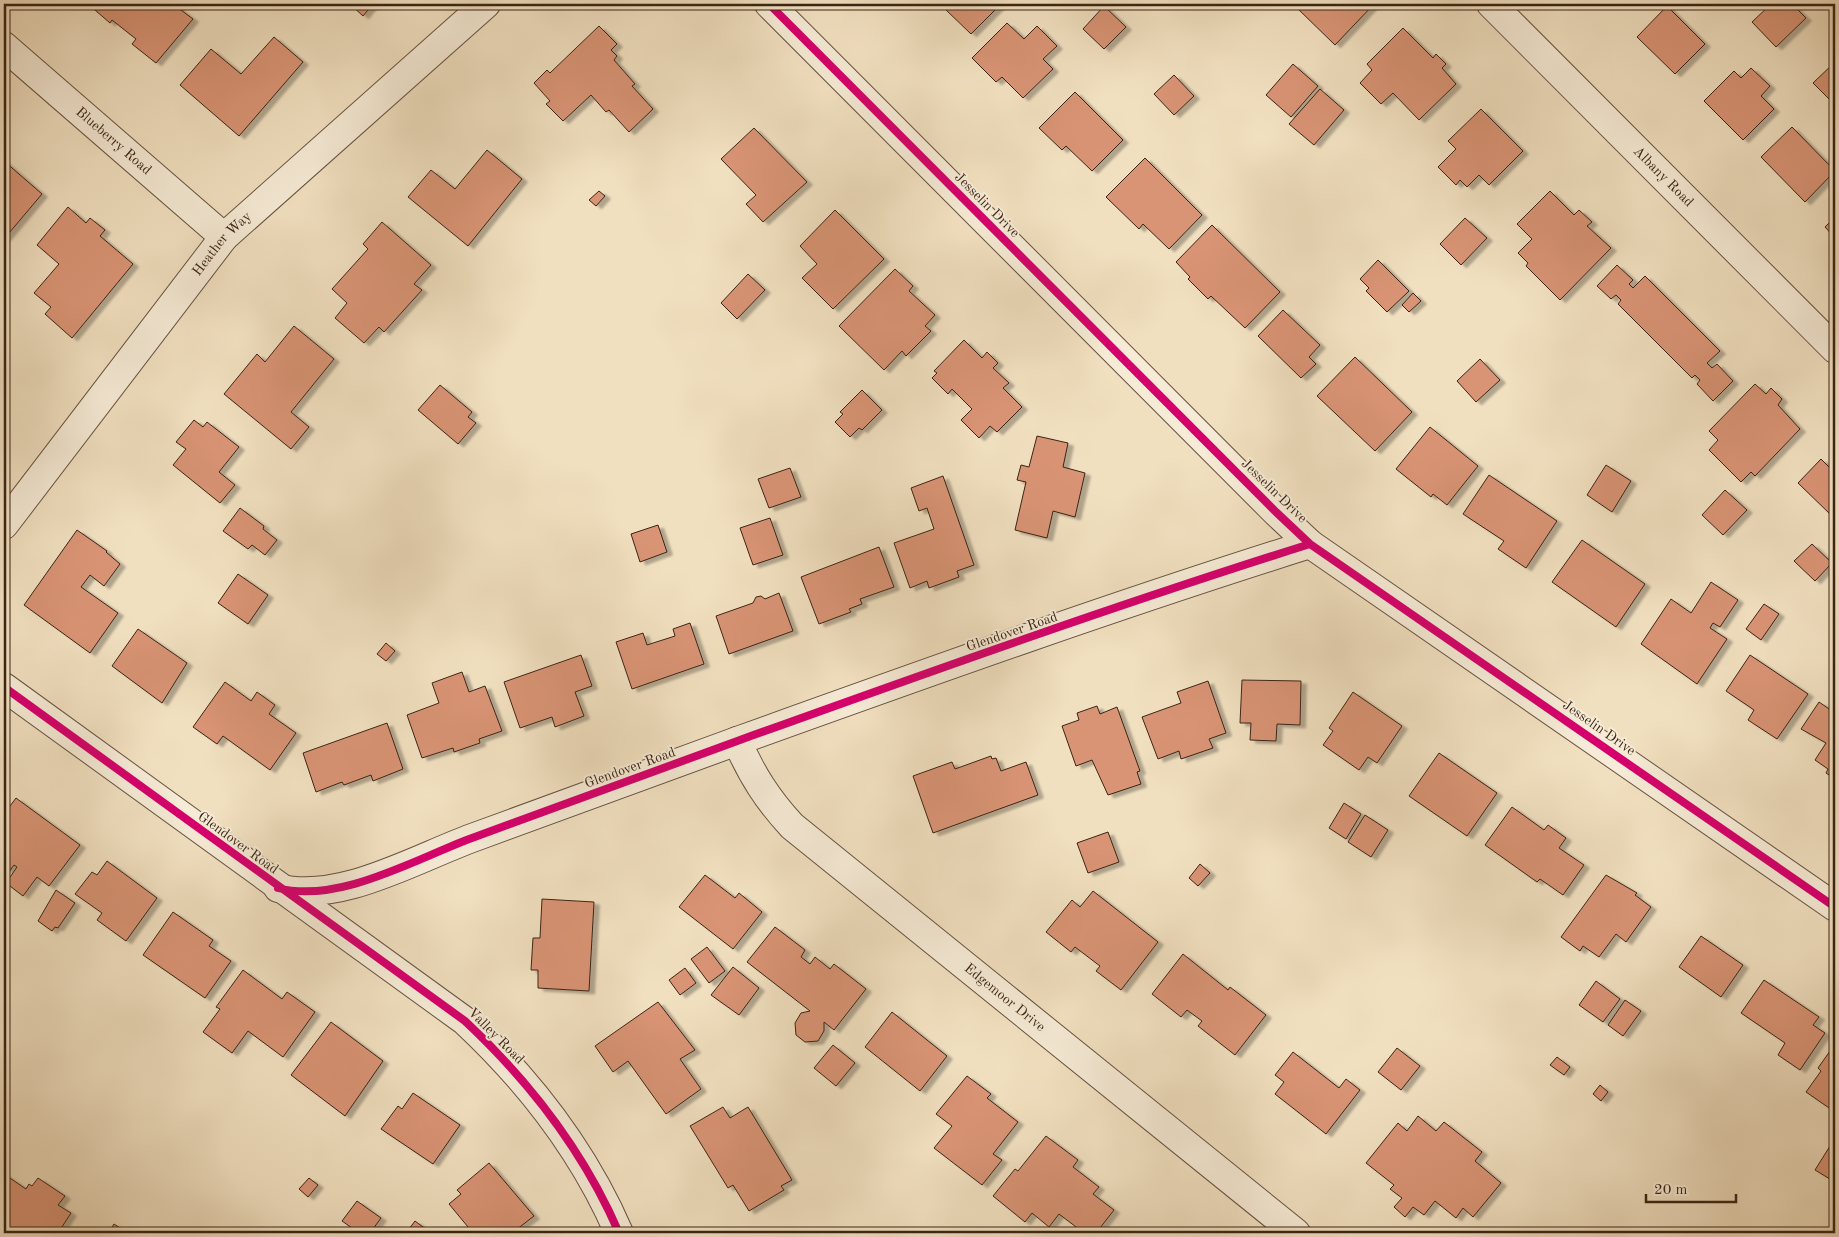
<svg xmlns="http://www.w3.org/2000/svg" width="1839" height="1237" font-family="'Old Standard TT',serif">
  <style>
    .building { fill: #d99475; stroke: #3b2415; filter: url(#shadow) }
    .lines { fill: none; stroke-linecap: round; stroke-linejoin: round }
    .minor-casing { stroke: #685340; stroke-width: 30 }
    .tertiary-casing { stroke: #685340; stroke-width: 30 }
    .minor { stroke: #f6ebd6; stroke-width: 28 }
    .tertiary { stroke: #f6ebd6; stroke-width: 28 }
    .cycleway-casing { stroke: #f6ebd6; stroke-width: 11 }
    .cycleway { stroke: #d6006c; stroke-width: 8 }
    .labels { text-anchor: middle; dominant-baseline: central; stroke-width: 4; stroke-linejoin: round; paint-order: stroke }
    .street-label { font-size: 14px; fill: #3b2415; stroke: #f6ebd6 }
  </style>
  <defs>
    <filter id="shadow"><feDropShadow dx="5.5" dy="3" stdDeviation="1" flood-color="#0004"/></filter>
  </defs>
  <rect width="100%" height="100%" fill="#f1e0c0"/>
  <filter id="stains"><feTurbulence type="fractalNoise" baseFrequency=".004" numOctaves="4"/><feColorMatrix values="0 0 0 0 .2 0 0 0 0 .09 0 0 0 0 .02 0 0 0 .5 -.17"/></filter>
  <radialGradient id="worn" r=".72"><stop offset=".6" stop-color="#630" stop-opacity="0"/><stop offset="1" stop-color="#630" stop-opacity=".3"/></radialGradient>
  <path class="building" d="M88 4H173L193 19 156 63 132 44 136 39 112 20 110 23Z
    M350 4H373L363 16Z
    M949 4H1001L971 34 945 9Z
    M1299 4H1374L1335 45 1296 7Z
    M1771 4H1792L1806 18 1776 47 1752 22Z
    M1104 6 1126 27 1104 49 1083 29Z
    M1667 6 1705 44 1675 74 1637 37Z
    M1007 23 1024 39 1037 26 1057 46 1043 59 1053 69 1023 98 1002 77 996 82 972 58Z
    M599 26 617 44 611 50 617 56 614 60 635 84 632 86 653 109 629 132 609 110 606 112 591 95 563 121 546 104 550 101 534 83 547 70 550 73Z
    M1403 28 1433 58 1436 54 1446 64 1442 68 1456 84 1419 120 1393 93 1381 104 1360 83 1372 70 1367 64Z
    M274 37 303 62 239 136 180 85 211 49 241 74Z
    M1835 62V103L1834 104 1813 83Z
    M1293 64 1318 86 1291 117 1266 95Z
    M1751 68 1770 86 1761 96 1774 109 1743 140 1704 101 1734 71 1741 78Z
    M1174 75 1194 96 1174 115 1154 94Z
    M1320 89 1344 110 1314 145 1289 124Z
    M1075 92 1123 140 1092 171 1066 146 1062 150 1039 128Z
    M1481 109 1523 151 1489 185 1479 175 1467 187 1460 180 1456 185 1438 167 1456 149 1448 141Z
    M1792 127 1835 171 1805 202 1761 157Z
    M754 128 807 182 763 222 746 204 756 195 721 159Z
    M487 150 522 179 468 246 408 197 431 170 455 189Z
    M1145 158 1202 215 1169 249 1143 224 1139 229 1106 197Z
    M4 161 42 194 4 239Z
    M599 191 605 196 596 206 589 200Z
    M1550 191 1574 215 1579 210 1592 222 1587 226 1611 248 1560 300 1526 266 1528 263 1518 253 1532 239 1517 224Z
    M68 207 86 223 90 218 105 230 100 236 133 264 72 338 45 314 51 307 34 293 59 264 37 245Z
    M835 210 884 259 833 309 802 278 817 264 800 246Z
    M1835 217V238L1825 227Z
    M1465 218 1487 238 1461 265 1440 244Z
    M382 222 431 265 414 284 422 290 384 332 379 327 364 343 335 318 347 303 332 289 368 249 363 244Z
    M1212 225 1280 292 1245 328 1211 296 1208 299 1188 279 1190 277 1176 262Z
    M1378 260 1409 291 1387 312 1366 291 1369 288 1360 279Z
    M1617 265 1633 280 1629 284 1633 288 1645 276 1720 351 1707 363 1712 368 1717 364 1733 381 1713 401 1697 384 1700 380 1695 375 1692 378 1618 304 1621 300 1616 295 1611 299 1597 286Z
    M895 269 913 286 909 291 935 315 925 326 931 331 906 356 902 351 884 370 839 326Z
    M748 274 765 290 737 319 721 303Z
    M1413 293 1421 301 1409 312 1402 305Z
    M1283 310 1320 345 1309 357 1316 364 1301 378 1258 336Z
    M294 326 334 359 291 412 309 427 291 449 224 394 257 354 265 362Z
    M964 340 982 358 987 352 998 363 993 368 1009 383 1003 388 1022 407 997 432 990 426 979 438 961 420 972 409 952 389 948 394 932 378 937 373 934 371Z
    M1355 357 1412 412 1375 451 1317 396Z
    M1480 359 1500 380 1476 402 1457 381Z
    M1755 384 1766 394 1771 388 1782 399 1778 405 1800 429 1755 476 1751 472 1741 482 1709 450 1718 440 1709 431Z
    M440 385 472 412 468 417 476 423 458 444 418 410Z
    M862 390 882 410 862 430 859 428 850 437 835 422 843 414 840 412Z
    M194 420 203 427 207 422 239 447 219 472 235 485 220 503 173 465 186 449 176 442Z
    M1430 427 1478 466 1447 505 1433 494 1431 497 1396 469Z
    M1037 436 1068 443 1063 467 1085 473 1075 517 1053 511 1047 538 1015 530 1026 482 1017 480 1021 465 1029 467Z
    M1821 459 1835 473V510L1831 515 1798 483Z
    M1606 465 1631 481 1612 512 1587 495Z
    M790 468 801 497 769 508 758 479Z
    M1489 475 1557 521 1526 568 1498 549 1504 541 1463 514Z
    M943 476 974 565 957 571 959 577 929 588 927 581 910 588 894 543 934 529 927 508 919 511 911 488Z
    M1725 490 1747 510 1723 535 1702 515Z
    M240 508 264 526 263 529 277 540 265 555 252 545 248 549 223 531Z
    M770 518 783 555 753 565 740 528Z
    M658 525 667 552 640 562 631 534Z
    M77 530 107 551 106 552 120 564 104 586 90 575 81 587 118 613 90 653 24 605Z
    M1582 540 1645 584 1616 627 1552 582Z
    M1812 544 1832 563 1815 581 1794 561Z
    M879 547 894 587 860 599 862 604 849 609 851 612 819 624 801 577Z
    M238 574 268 595 248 624 218 603Z
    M1711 582 1738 600 1720 627 1713 623 1710 628 1727 639 1697 684 1641 644 1671 599 1691 613Z
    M779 593 793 631 729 654 716 616 753 603 756 597 761 596 765 599Z
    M1764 604 1779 614 1761 640 1746 629Z
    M690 623 704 664 632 689 616 642 643 633 647 645 675 636 673 629Z
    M138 629 187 663 162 703 112 666Z
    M386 643 395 651 386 661 377 654Z
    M581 655 592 686 575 692 584 716 555 727 552 717 520 728 504 682Z
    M1750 655 1808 694 1777 739 1748 720 1754 710 1726 691Z
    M462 672 469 692 485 686 502 731 479 739 480 743 454 752 453 748 422 758 407 715 439 703 432 683Z
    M1242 680 1301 681 1300 725 1277 724 1276 741 1250 740 1251 723H1240Z
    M1208 681 1226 733 1209 739 1213 748 1181 759 1179 751 1158 759 1142 717 1181 703 1177 692Z
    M225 682 251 701 257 692 275 705 269 714 296 733 270 770 223 736 217 744 193 727Z
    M1353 692 1402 726 1377 763 1368 757 1359 770 1323 745 1333 731 1329 728Z
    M1819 702 1835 713V779L1826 773 1828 769 1815 760 1826 743 1801 729Z
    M1097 706 1100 714 1117 707 1140 771 1137 772 1141 784 1108 795 1092 760 1076 766 1062 726 1079 720 1077 713Z
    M387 723 403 769 373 781 371 775 344 785 342 782 316 792 303 753Z
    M1439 753 1497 793 1467 836 1409 796Z
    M991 756 992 759 996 758 1001 771 1026 762 1038 795 933 833 913 776 952 762 955 769Z
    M16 798 80 845 49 886 37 877 23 896 6 883 17 867 14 865 9 872 4 868V814Z
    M1344 803 1361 814 1346 839 1329 828Z
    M1512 807 1544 830 1548 825 1566 838 1559 848 1584 865 1563 895 1540 879 1537 882 1485 845Z
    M1365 815 1388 830 1371 857 1348 842Z
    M1108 832 1119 862 1088 873 1077 843Z
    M107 861 157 898 126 941 97 920 102 913 75 894 92 872 97 875Z
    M1200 864 1210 873 1198 886 1189 878Z
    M705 875 735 898 739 893 762 912 733 949 679 907Z
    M1606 875 1637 893 1635 895 1651 907 1626 942 1616 934 1599 957 1583 946 1580 951 1561 937Z
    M56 890 75 903 58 928 55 927 52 931 38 921Z
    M1093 891 1158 942 1121 990 1096 971 1100 966 1075 947 1071 952 1046 932 1072 900 1080 907Z
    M542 899 594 902 589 991 538 988V970H531L533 938H540Z
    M173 912 213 940 209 946 231 961 205 998 143 955Z
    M775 927 805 950 801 957 810 964 815 957 830 969 834 964 866 989 834 1030 824 1022V1031L818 1041 805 1042 796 1035 795 1023 801 1013 810 1011 747 962Z
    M1701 936 1743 965 1721 997 1679 967Z
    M707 947 725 971 709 983 691 959Z
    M1183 954 1228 990 1230 987 1266 1015 1235 1055 1198 1026 1202 1021 1187 1010 1181 1017 1152 994Z
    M733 967 759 988 739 1015 711 995Z
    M685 968 696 983 680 995 669 980Z
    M243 970 282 999 287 992 315 1012 283 1057 248 1031 232 1053 203 1032 220 1009 216 1007Z
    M1764 980 1819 1017 1813 1025 1825 1033 1800 1070 1778 1055 1785 1043 1741 1013Z
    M1596 981 1620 999 1603 1022 1579 1005Z
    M1625 1000 1641 1011 1623 1036 1608 1025Z
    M658 1002 695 1050 680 1059 701 1089 666 1114 628 1061 613 1072 595 1046Z
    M892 1012 947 1056 920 1091 865 1047Z
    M331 1022 383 1061 345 1116 291 1075Z
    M1835 1044V1105L1832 1110 1806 1092 1821 1071 1818 1068Z
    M833 1045 855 1063 836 1086 814 1068Z
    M1397 1048 1420 1066 1401 1090 1378 1072Z
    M1293 1052 1339 1088 1346 1079 1360 1090 1326 1134 1275 1094 1284 1082 1275 1075Z
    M1557 1057 1570 1067 1564 1075 1550 1065Z
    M967 1076 991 1094 987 1098 1018 1122 993 1154 1002 1160 982 1185 934 1148 952 1126 936 1114Z
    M1600 1085 1608 1092 1601 1101 1593 1094Z
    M413 1093 460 1125 433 1164 381 1129 398 1106 402 1109Z
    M723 1107 730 1118 748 1107 792 1180 781 1186 784 1190 749 1211 733 1185 728 1188 690 1126Z
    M1418 1116 1436 1131 1444 1122 1482 1152 1475 1161 1501 1183 1473 1217 1463 1208 1456 1218 1435 1201 1424 1215 1413 1207 1405 1217 1394 1207 1402 1198 1390 1189 1394 1185 1366 1163 1398 1123 1407 1131Z
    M1046 1136 1078 1160 1073 1167 1099 1187 1093 1194 1114 1210 1096 1233H1084L1059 1214 1049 1227 1032 1213 1025 1222 993 1196 1015 1169 1018 1171Z
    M1830 1146 1835 1149V1171L1830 1179 1815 1170Z
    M489 1163 534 1216 512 1233H473L449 1204 461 1194 457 1190Z
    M4 1174 26 1189 29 1184 32 1186 38 1178 65 1196 58 1205 71 1213 58 1233H4Z
    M309 1178 318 1185 308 1197 299 1189Z
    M357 1201 381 1218 370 1233H359L342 1221Z
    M415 1221 431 1233H406Z
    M114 1224 128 1233H108Z"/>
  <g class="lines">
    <g class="minor-casing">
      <g id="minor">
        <path d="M769 4 1276 512 1310 544 1835 907"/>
        <path id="s1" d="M4 46 224 237"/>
        <path id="s2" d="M4 525 224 237 486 4"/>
        <path d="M4 687 465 1021C529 1081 584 1152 619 1233"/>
        <path id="s3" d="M737 741C752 775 767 799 792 826L1296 1233"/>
        <path d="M278 888C339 904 415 859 472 838 561 806 650 773 740 740 929 672 1119 604 1310 544"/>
      </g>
    </g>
    <g class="tertiary-casing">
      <g id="tertiary">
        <path id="s4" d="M1491 4 1835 349"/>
      </g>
    </g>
    <use href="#minor" class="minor"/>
    <use href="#tertiary" class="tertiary"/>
    <g class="cycleway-casing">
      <path id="cycleway" d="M769 4 1276 512 1310 544 1835 907
        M4 687 465 1021C529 1081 584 1152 619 1233
        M278 888C339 904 415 859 472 838 561 806 650 773 740 740 929 672 1119 604 1310 544"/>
    </g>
    <use href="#cycleway" class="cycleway"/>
  </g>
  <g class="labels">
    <g class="street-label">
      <text stroke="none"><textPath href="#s1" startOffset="145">Blueberry Road</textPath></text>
      <text stroke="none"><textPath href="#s4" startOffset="244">Albany Road</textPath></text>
      <text transform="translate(987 205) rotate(45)">Jesselin Drive</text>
      <text stroke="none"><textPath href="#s2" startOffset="356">Heather Way</textPath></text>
      <text transform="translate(1274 491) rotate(44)">Jesselin Drive</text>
      <text transform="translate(1012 632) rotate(-19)">Glendover Road</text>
      <text transform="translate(1599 728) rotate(35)">Jesselin Drive</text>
      <text transform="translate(630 768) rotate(-20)">Glendover Road</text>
      <text transform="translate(238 843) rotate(36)">Glendover Road</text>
      <text stroke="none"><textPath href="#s3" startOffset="375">Edgemoor Drive</textPath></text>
      <text transform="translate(496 1036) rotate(45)">Valley Road</text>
    </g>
  </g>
  <rect width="1839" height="1237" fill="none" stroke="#f1e0c0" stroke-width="20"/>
  <rect x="5" y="5" width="1829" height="1227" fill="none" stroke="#3b2415" stroke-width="2.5"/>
  <rect x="10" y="10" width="1819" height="1217" fill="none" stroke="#3b2415"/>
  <path d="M1646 1194v8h90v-8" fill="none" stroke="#3b2415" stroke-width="2.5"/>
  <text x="1654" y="1194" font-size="15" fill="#3b2415" stroke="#f6ebd6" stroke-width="4" paint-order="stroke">20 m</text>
  <rect width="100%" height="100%" filter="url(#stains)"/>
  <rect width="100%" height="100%" fill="url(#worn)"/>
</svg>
